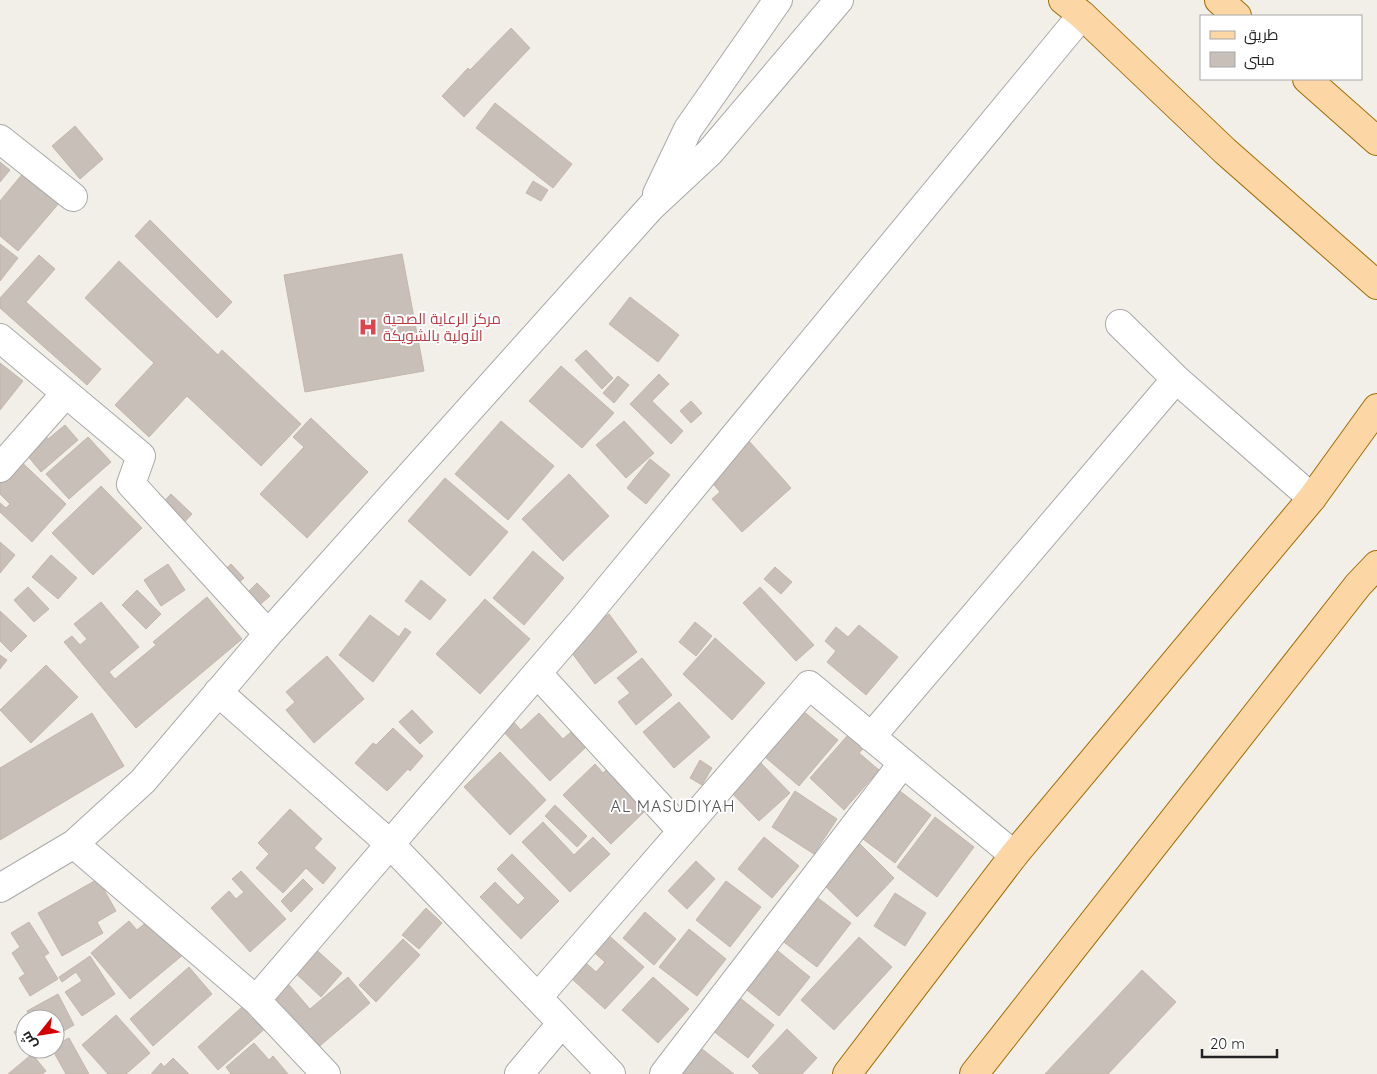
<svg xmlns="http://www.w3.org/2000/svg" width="1377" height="1074" font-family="Quicksand,Cairo,sans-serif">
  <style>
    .building { fill: #c7bfb8; stroke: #c4b6ab }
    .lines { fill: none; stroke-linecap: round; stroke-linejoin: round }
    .minor-casing { stroke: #a9a9a9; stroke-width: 30 }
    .major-casing { stroke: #a06b00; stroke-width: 30 }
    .minor { stroke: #fff; stroke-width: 28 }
    .major { stroke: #fcd6a4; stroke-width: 28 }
    .labels { text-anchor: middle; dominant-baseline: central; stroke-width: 4; stroke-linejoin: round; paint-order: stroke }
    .health-label { font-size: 15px; fill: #be3a42; stroke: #fff; text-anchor: start }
    .neighbourhood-label { font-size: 16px; letter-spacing: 1px; fill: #555; stroke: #fff }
  </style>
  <rect width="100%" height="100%" fill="#f2efe9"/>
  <path class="building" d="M511 28 530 48 464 117 442 96 468 68 470 70Z
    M495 103 572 164 553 188 476 128Z
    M75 126 103 159 80 179 52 146Z
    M0 162 10 170 0 182Z
    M24 172 60 202 18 251 0 236V201Z
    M533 181 548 190 541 201 526 193Z
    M150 220 232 302 217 318 135 236Z
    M0 244 18 258 0 281Z
    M402 254 424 371 305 392 284 275Z
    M39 255 55 269 26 302 101 369 87 385 0 308V298Z
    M119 261 218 355 222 350 301 424 261 466 187 396 149 437 115 405 154 363 85 298Z
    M630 297 679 335 658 362 609 324Z
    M586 350 613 378 602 389 575 360Z
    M0 363 23 381 0 410Z
    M561 366 614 413 582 448 529 401Z
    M659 374 669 384 652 401 683 431 671 444 630 404Z
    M618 376 629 385 614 403 603 393Z
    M691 401 702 413 691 423 680 411Z
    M311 418 368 472 307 538 260 494 304 447 293 437Z
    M501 421 554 466 508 520 455 474Z
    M624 421 654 453 626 478 596 445Z
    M65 425 78 440 41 472 21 448 41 431 48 439Z
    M88 437 111 462 69 499 46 474Z
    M749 441 791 488 742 532 712 499 720 492 708 478Z
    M15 456 66 504 32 542 0 512V503L6 508 10 504 0 494V472Z
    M650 459 670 475 646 504 627 488Z
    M569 474 609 516 563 561 522 519Z
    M445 478 508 532 470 576 408 521Z
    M101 486 142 528 93 575 52 533Z
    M171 494 192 514 178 529 157 509Z
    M0 542 15 555 0 573Z
    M533 551 564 578 524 625 493 598Z
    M51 555 77 578 58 599 32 577Z
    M168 564 185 590 161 606 144 580Z
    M231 564 244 578 234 587 221 573Z
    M775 567 792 582 781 594 764 579Z
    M421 580 446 600 430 620 405 601Z
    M257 583 270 596 255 609 243 597Z
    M28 587 49 609 34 622 14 600Z
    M760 587 814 645 796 661 743 603Z
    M137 590 161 614 146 629 122 605Z
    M207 597 242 639 136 728 64 642 72 636 80 645 87 639 74 624 101 602 139 647 109 672 115 679 156 645 153 642Z
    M485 599 530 639 480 694 436 654Z
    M0 611 27 636 11 652 0 641Z
    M609 614 637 652 595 684 566 645Z
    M370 615 399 637 405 628 411 632 373 682 339 655Z
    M695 622 712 636 696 656 679 642Z
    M859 625 898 657 866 695 827 662 836 651 825 641 836 627 848 637Z
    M715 638 765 683 732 720 683 674Z
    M0 655 7 660 0 669Z
    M327 656 364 699 314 743 286 710 295 702 286 692Z
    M642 658 672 695 636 725 618 702 630 693 617 678Z
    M46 665 78 697 31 743 0 710Z
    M679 702 710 737 674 768 643 732Z
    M797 706 838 740 799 786 758 751Z
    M412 710 433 732 420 744 399 722Z
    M92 713 124 766 0 840V768Z
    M539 713 563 739 571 732 585 748 550 781 500 728 510 718 521 730Z
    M855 727 870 741 859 753 879 770 844 810 810 778Z
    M393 728 423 756 410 771 408 769 387 791 355 763 373 743 376 745Z
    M500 752 546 800 510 835 464 787Z
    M757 759 790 793 759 821 727 788Z
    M700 760 712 768 702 785 690 778Z
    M616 761 633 779 624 788 645 811 611 844 563 795 595 764 603 773Z
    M896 788 931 815 895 863 859 836Z
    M795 791 837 819 814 854 772 827Z
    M555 805 587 836 577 847 545 816Z
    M290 809 322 839 314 848 336 868 323 884 306 868 283 893 256 868 269 854 258 843Z
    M935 817 974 847 937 897 897 867Z
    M543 822 574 855 593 837 610 854 570 892 522 842Z
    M764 837 799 866 772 898 738 869Z
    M860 844 894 878 857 917 822 883Z
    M512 854 559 901 521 939 480 897 495 882 518 905 525 898 497 869Z
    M696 861 715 879 687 909 668 891Z
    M241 871 286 919 250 952 211 908 229 891 236 899 244 892 232 879Z
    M98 879 116 911 97 922 103 933 62 956 38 913Z
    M303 879 313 889 291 912 281 901Z
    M726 881 761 907 730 947 696 920Z
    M895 893 926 913 905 946 874 926Z
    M814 895 851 923 817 967 781 940Z
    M426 908 442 923 419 949 402 935Z
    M645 912 676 939 654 965 623 938Z
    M153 917 184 954 130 999 91 953 129 921 137 930Z
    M29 922 49 953 44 956 58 979 30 996 19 978 25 974 12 953 20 947 11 933Z
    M689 929 726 959 697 996 659 967Z
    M605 932 644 967 605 1009 571 978 585 962 596 972 605 962 590 949Z
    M859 937 892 967 834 1030 801 1000Z
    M403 939 420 955 376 1002 359 985Z
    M311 945 342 973 321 997 290 968Z
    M778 951 810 977 779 1016 742 986 756 970 760 974Z
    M90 956 115 994 82 1016 65 992 82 981 76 972 62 982 59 977Z
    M189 967 212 994 153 1046 130 1019Z
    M1142 970 1176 1002 1108 1074H1045Z
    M348 977 370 1003 314 1051 266 995 284 979 310 1009Z
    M653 977 689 1009 658 1043 622 1010Z
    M58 994 74 1025 55 1036V1019H32L27 1011Z
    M735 994 774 1025 748 1058 708 1027Z
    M242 1007 252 1019 258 1014 268 1026 218 1070 198 1047Z
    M116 1015 150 1053 126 1074H108L82 1045Z
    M25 1024V1049H33L27 1053 14 1032Z
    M787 1029 817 1058 802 1074H760L752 1066Z
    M69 1038 89 1074H66L52 1049H55V1045Z
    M254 1043 269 1060 273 1056 288 1074H231L226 1067Z
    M697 1045 734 1074H676Z
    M32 1054 46 1071 42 1074H8Z
    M173 1058 189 1074H151L161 1063 164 1067Z"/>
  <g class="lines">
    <g class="minor-casing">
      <path id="minor" d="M0 139 73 197
        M657 194 688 129 778 0
        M1120 324 1176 379 1312 498
        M0 338 141 456 131 484 268 634
        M0 468 66 393
        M537 673 682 831
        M218 692 390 844 611 1074
        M871 737 1176 379
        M74 844 256 1000 326 1074
        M0 888 74 844 143 781 268 634 651 207 710 152 839 0
        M538 997 809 685 1014 855
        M256 1000 582 621 1082 15
        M519 1074 562 1023
        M664 1074 903 763"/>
    </g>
    <g class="major-casing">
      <path id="major" d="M1063 0 1082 15 1225 151 1377 285
        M1219 0 1237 16
        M1307 79 1377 141
        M847 1074 1014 855 1312 498 1377 408
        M974 1074 1358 585 1377 565"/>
    </g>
    <use href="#minor" class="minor"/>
    <use href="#major" class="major"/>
  </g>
  <defs>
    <g id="hospital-bare" transform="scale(1.5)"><path d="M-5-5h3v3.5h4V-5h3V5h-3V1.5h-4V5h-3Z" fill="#e0444e" stroke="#fff" stroke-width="2.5" paint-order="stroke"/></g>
  </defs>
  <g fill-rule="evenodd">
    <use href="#hospital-bare" x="368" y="327"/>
  </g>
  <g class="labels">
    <g class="health-label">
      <text x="383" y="318">مركز الرعاية الصحية<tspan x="383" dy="17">الأولية بالشويكة</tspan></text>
    </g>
    <g class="neighbourhood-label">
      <text x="673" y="806">AL MASUDIYAH</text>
    </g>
  </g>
  <rect x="1200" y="15" width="162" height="65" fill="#ffffff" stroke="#a7a7a7"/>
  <rect x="1210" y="31" width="25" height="8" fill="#fcd6a4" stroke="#a7a7a7"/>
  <text x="1244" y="40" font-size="15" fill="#222222">طريق</text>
  <rect x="1210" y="52" width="25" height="15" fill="#c7bfb8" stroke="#a7a7a7"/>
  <text x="1244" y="65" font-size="15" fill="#222222">مبنى</text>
  <g transform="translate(40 1034) rotate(240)"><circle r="24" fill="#ffffff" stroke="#a7a7a7"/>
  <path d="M0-4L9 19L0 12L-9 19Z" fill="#d40000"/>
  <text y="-8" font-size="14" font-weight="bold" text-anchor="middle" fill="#222222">ش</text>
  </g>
  <path d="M1202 1049v8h75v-8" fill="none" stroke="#222222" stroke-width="2.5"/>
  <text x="1210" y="1049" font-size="15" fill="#222222" stroke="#ffffff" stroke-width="4" paint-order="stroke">20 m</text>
</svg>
